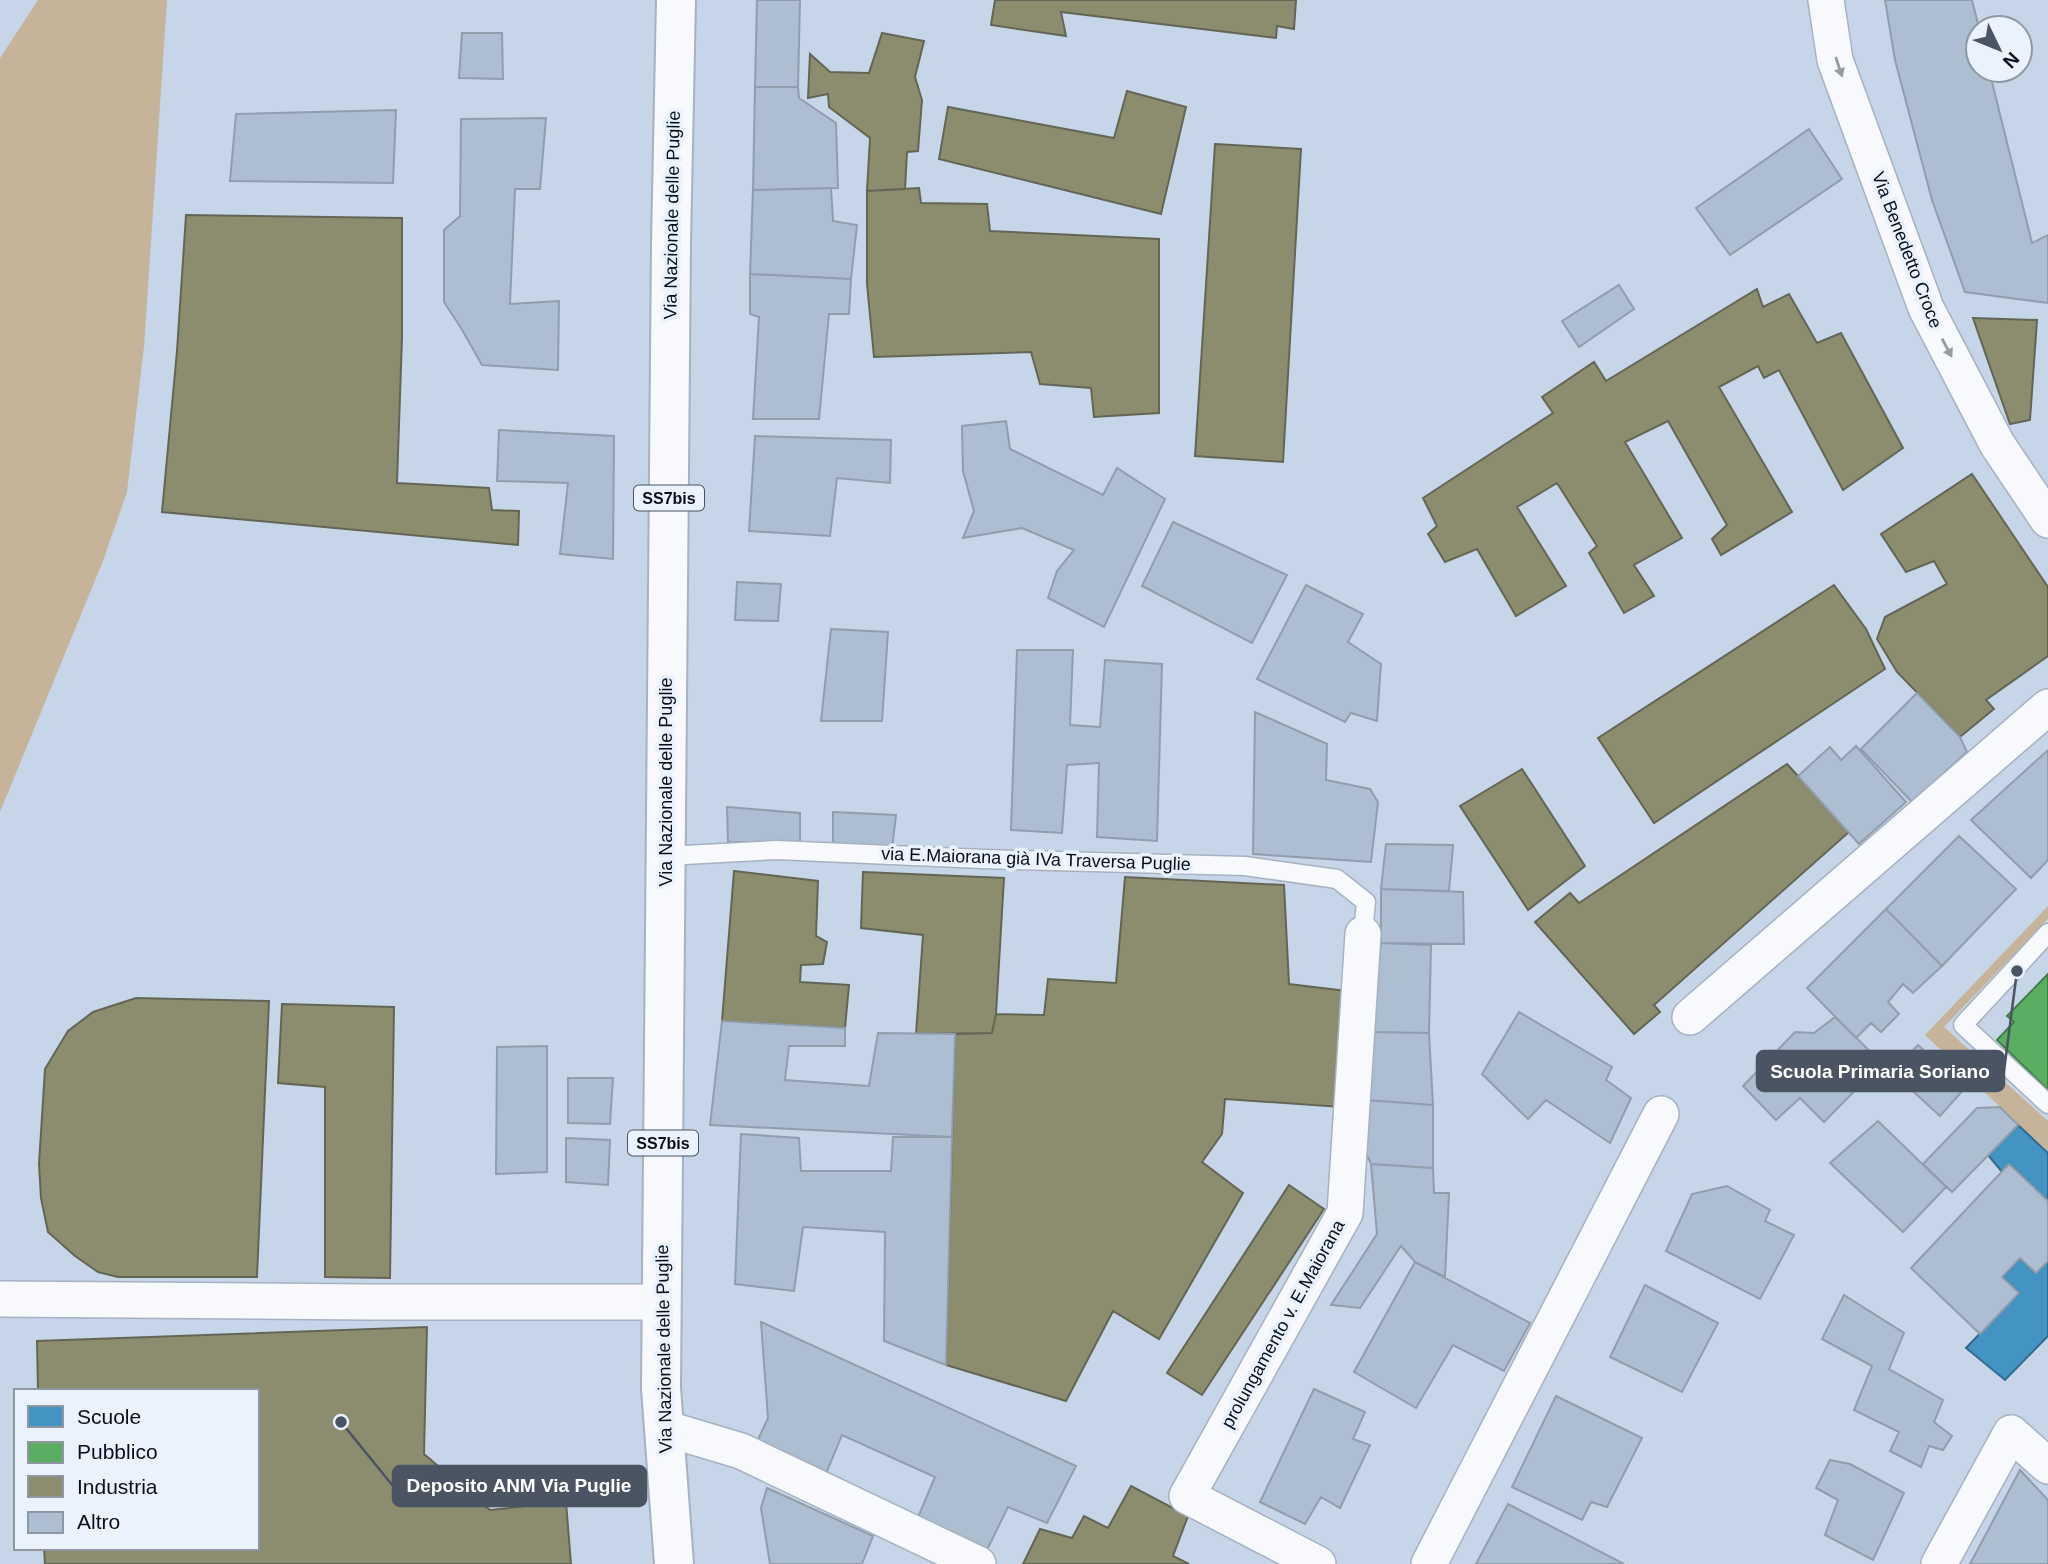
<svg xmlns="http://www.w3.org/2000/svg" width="2048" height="1564" font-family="Arial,sans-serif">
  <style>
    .green { fill: #c5b49a }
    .schools { fill: #4393c3; stroke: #316b91; stroke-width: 2 }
    .public { fill: #5aae61; stroke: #417e4c; stroke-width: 2 }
    .industry { fill: #8c8c6e; stroke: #646655; stroke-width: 2 }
    .building { fill: #adbdd2; stroke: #929dac; stroke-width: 2 }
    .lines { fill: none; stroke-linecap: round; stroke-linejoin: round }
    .service-casing { stroke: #a6b1c1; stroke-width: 21 }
    .minor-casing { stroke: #a6b1c1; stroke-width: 38 }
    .primary-casing { stroke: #a6b1c1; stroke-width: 42 }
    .service { stroke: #f7f9fc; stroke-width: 18 }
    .minor { stroke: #f7f9fc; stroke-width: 35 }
    .primary { stroke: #f7f9fc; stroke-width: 38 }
    .oneway { fill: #979ba2 }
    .labels { text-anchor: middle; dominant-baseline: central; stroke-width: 7; stroke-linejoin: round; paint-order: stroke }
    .shield { fill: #eaf2fe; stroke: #4a535f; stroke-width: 2 }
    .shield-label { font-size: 16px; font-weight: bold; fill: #060f1b }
    .street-label { font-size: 18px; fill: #060f1b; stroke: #eaf2fe }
    .leader { fill: none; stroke: #4a5463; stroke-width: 2.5 }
    .callout-dot { fill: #4a5463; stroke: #eaf2fe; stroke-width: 2.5 }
    .callout { fill: #4a5463; stroke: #4a5463; stroke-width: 2.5 }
    .callout-label { font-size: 19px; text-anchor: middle; font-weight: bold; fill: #fff }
  </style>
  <rect width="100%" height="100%" fill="#c7d5e9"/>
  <path class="green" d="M38 0H167L144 347 127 492 103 561 0 812V58Z
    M2048 906V919L1944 1027 2048 1121V1153L1925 1035Z"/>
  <path class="schools" d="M2018 1125 2048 1153V1201L2009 1164 2002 1172 1988 1155Z
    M2020 1258 2036 1273 2048 1261V1336L2005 1380 1966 1348 2019 1293 2002 1277Z"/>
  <path class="public" d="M2048 974V1090L1997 1040 2014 1022 2007 1016Z"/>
  <path class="industry" d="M995 0H1296L1294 29 1277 26 1276 38 1061 12 1066 36 991 25Z
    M882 33 924 41 915 77 922 100 918 151 907 152 905 189 867 191 870 138 829 107 828 94 808 98 810 54 830 72 869 73Z
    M1127 91 1186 107 1161 214 939 159 948 107 1114 138Z
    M1215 144 1301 149 1283 462 1195 456Z
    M919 188 921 203 987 204 990 231 1159 239V413L1094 417 1091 388 1040 384 1031 352 874 357 867 284V191Z
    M186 215 402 218V338L397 483 489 488 492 510 519 511 518 545 162 512 177 351Z
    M1757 289 1763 307 1789 294 1817 343 1841 333 1903 448 1843 490 1779 370 1764 378 1758 366 1719 387 1792 512 1721 555 1712 539 1727 525 1668 421 1625 442 1682 538 1634 565 1654 596 1624 613 1589 553 1597 546 1557 483 1517 507 1566 586 1516 616 1477 549 1445 562 1428 534 1437 526 1423 498 1553 413 1542 397 1594 362 1606 381Z
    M1973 318 2037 320 2030 420 2010 424Z
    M1972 474 2048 587V656L1986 700 1994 709 1960 737 1897 672 1877 639 1885 617 1947 584 1934 561 1906 572 1881 534Z
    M1834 585 1866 629 1885 669 1654 823 1598 738Z
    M1787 764 1849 832 1654 1005 1660 1012 1634 1034 1535 922 1570 893 1579 903Z
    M1522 769 1585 866 1528 910 1460 806Z
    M734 871 818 881 816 936 827 942 823 964 801 965 800 982 849 985 845 1028 722 1021Z
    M863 872 1004 878 996 1014 992 1033 916 1034 923 935 861 928Z
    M1125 877 1284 885 1289 984 1346 991 1341 1107 1225 1099 1222 1134 1202 1162 1243 1193 1159 1339 1113 1311 1066 1401 946 1365 955 1034 992 1033 996 1014 1044 1015 1048 979 1116 983Z
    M136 998 269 1001 257 1277H118L98 1272 75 1256 48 1232 41 1198 39 1164 45 1069 68 1031 93 1012Z
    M282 1004 394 1007 390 1278 325 1277V1087L278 1083Z
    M1289 1185 1324 1209 1202 1395 1167 1373Z
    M427 1327 424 1454 490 1510 566 1502 571 1564H45L44 1548H257V1391H38L37 1341Z
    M1131 1486 1188 1516 1173 1556 1189 1564H1023L1040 1529 1072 1538 1084 1516 1108 1528Z"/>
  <path class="building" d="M757 0H800L798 87H755Z
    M1885 0H1972L1979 28 1978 70H1989L2032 243 2048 235V303L1965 292 1932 200 1895 60Z
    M462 33H502L503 79 459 78Z
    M755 87H798L799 98 836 123 838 188 753 190Z
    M396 110 393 183 230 181 236 114Z
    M546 118 540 189H515L510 304 559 301 558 370 482 365 461 328 444 302V230L460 216 461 119Z
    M1809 129 1842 179 1730 255 1696 208Z
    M831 188 833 221 857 225 851 279 750 274 753 190Z
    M750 274 851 279 849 314H829L819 419H753L759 317 750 314Z
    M1619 285 1634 309 1579 347 1562 321Z
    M1006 421 1010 449 1103 495 1117 468 1165 499 1104 627 1048 598 1057 571 1074 550 1022 528 963 538 974 511 963 471 962 426Z
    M499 430 614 436 613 559 560 554 568 483 497 481Z
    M755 436 891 440 890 483 837 478 830 536 749 531Z
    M1173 522 1287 575 1252 643 1142 586Z
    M737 582 781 584 778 621 735 620Z
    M1306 585 1363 614 1348 642 1381 664 1377 721 1351 713 1345 722 1257 679Z
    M831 629 888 632 882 721H821Z
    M1017 650H1073L1070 725 1100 727 1105 660 1162 664 1157 841 1097 837 1099 763 1067 765 1062 833 1011 830Z
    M1917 693 1960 737 1967 752 1912 802 1861 749Z
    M1255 712 1327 744 1326 780 1370 789 1378 802 1371 862 1253 854Z
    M1856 746 1906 802 1859 844 1798 776 1830 747 1841 760Z
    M2048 750V860L2031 878 1971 820Z
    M727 807 800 813V843L728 842Z
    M833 812 896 815 892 848 833 844Z
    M1959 836 2016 889 1942 966 1886 909Z
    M1386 844 1453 845 1449 891 1381 889Z
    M1381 889 1463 892 1464 944 1381 943Z
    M1886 909 1942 966 1913 993 1903 984 1888 1002 1899 1014 1881 1032 1871 1023 1856 1038 1807 988Z
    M1381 943 1431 945 1429 1033 1371 1032Z
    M1519 1012 1612 1067 1606 1080 1631 1098 1610 1143 1546 1100 1528 1119 1482 1074Z
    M1835 1017 1882 1063 1824 1122 1800 1098 1776 1120 1743 1086 1795 1032 1814 1033Z
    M722 1021 845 1028V1046H789L785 1080 869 1086 878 1033 955 1034 952 1137 710 1125Z
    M1371 1032 1429 1033 1433 1105 1366 1100Z
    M1918 1045 1965 1088 1940 1116 1892 1072Z
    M547 1046V1172L496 1174 497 1047Z
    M568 1078H613L610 1124 568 1123Z
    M1366 1100 1433 1105V1168L1371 1164 1365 1151Z
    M2000 1107 2018 1125 1952 1192 1923 1164 1977 1108Z
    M1878 1121 1946 1187 1903 1232 1830 1163Z
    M741 1134 799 1138 801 1171H891L893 1137H952L946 1365 884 1341 885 1232 803 1227 794 1291 735 1284Z
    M566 1138 610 1140 608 1185 566 1182Z
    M1371 1164 1433 1168 1434 1193H1449L1445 1277 1415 1262 1401 1246 1360 1308 1331 1305 1377 1234Z
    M2009 1164 2048 1201V1261L2036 1273 2020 1258 2002 1277 2019 1293 1980 1334 1911 1268Z
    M1727 1186 1770 1210 1765 1221 1794 1235 1760 1299 1666 1251 1692 1194Z
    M1415 1262 1530 1323 1504 1371 1453 1345 1416 1408 1354 1372Z
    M1645 1285 1718 1323 1682 1392 1610 1357Z
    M1844 1295 1904 1333 1889 1369 1943 1400 1934 1422 1952 1436 1943 1450 1929 1446 1921 1467 1890 1451 1899 1432 1854 1410 1872 1366 1822 1339Z
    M761 1322 1076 1466 1047 1523 1008 1507 986 1552 918 1517 935 1477 842 1435 825 1476 755 1446 768 1418Z
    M1314 1389 1365 1412 1353 1439 1370 1445 1340 1508 1321 1497 1305 1524 1260 1502Z
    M1556 1396 1642 1438 1607 1507 1591 1502 1582 1520 1512 1487Z
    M1830 1460 1850 1464 1904 1493 1873 1560 1825 1535 1838 1500 1816 1488Z
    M2020 1470 2048 1500V1564H1970Z
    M767 1488 873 1536 862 1564H770L761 1508Z
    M1508 1504 1624 1564H1476Z"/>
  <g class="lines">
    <g class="service-casing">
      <path id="service" d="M666 856 776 850 983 859 1245 866 1337 879 1366 902 1363 934
        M2048 933 1963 1025 2048 1104"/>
    </g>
    <g class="minor-casing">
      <path id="minor" d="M1826 0 1835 60 1926 308 1997 444 2048 520
        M1690 1017 2048 707
        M0 1299 369 1302H662
        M664 1428 741 1451 978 1564
        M1318 1564 1187 1496 1345 1213 1363 934
        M1429 1564 1661 1114
        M1939 1564 2011 1433 2048 1466"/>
    </g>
    <g class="primary-casing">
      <path id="primary" d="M674 1564 661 1388 671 243 676 0"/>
    </g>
    <use href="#service" class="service"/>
    <use href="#minor" class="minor"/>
    <use href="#primary" class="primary"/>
  </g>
  <defs><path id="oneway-solid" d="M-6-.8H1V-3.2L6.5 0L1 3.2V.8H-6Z" transform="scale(1.75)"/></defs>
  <g class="oneway">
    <use href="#oneway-solid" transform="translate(1839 67) rotate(72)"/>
    <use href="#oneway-solid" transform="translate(1947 348) rotate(62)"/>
  </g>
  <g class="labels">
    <g class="shield">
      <rect x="634" y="485.5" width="70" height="25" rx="5"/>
      <rect x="628" y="1130.5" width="70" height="25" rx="5"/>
    </g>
    <g class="shield-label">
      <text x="669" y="498">SS7bis</text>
      <text x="663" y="1143">SS7bis</text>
    </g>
    <g class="street-label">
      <text transform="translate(672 215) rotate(-89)">Via Nazionale delle Puglie</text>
      <text transform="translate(1907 250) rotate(69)">Via Benedetto Croce</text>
      <text transform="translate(666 782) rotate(-90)">Via Nazionale delle Puglie</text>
      <text transform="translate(1036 859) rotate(2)">via E.Maiorana già IVa Traversa Puglie</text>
      <text transform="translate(1283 1324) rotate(-61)">prolungamento v. E.Maiorana</text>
      <text transform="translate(664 1349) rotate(-91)">Via Nazionale delle Puglie</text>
    </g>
  </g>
  <path class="leader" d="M2017 971L2004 1071M341 1422L393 1486"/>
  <g class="callout-dot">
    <circle cx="2017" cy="971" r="7"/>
    <circle cx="341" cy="1422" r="7"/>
  </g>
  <g class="callout">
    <rect x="1757" y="1051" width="247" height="40" rx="7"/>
    <rect x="393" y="1466" width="253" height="40" rx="7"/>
  </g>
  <g class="callout-label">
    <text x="1880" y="1078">Scuola Primaria Soriano</text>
    <text x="519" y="1492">Deposito ANM Via Puglie</text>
  </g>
  <rect x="14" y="1389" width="245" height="161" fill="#eaf2fe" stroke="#8f97a3" stroke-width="2"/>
  <rect x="28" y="1406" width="35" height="21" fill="#4393c3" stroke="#8f97a3" stroke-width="2"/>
  <text x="77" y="1424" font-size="21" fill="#060f1b">Scuole</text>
  <rect x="28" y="1442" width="35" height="21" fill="#5aae61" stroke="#8f97a3" stroke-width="2"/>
  <text x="77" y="1459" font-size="21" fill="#060f1b">Pubblico</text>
  <rect x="28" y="1476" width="35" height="21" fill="#8c8c6e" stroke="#8f97a3" stroke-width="2"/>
  <text x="77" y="1494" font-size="21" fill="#060f1b">Industria</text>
  <rect x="28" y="1512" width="35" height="21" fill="#adbdd2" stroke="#8f97a3" stroke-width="2"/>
  <text x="77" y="1529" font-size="21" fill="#060f1b">Altro</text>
  <g transform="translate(1999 49) rotate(133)"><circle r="33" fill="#eaf2fe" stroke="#8f97a3" stroke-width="2"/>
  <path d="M0-5L12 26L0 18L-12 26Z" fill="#4a5463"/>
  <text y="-10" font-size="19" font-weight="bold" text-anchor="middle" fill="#060f1b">N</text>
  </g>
</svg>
